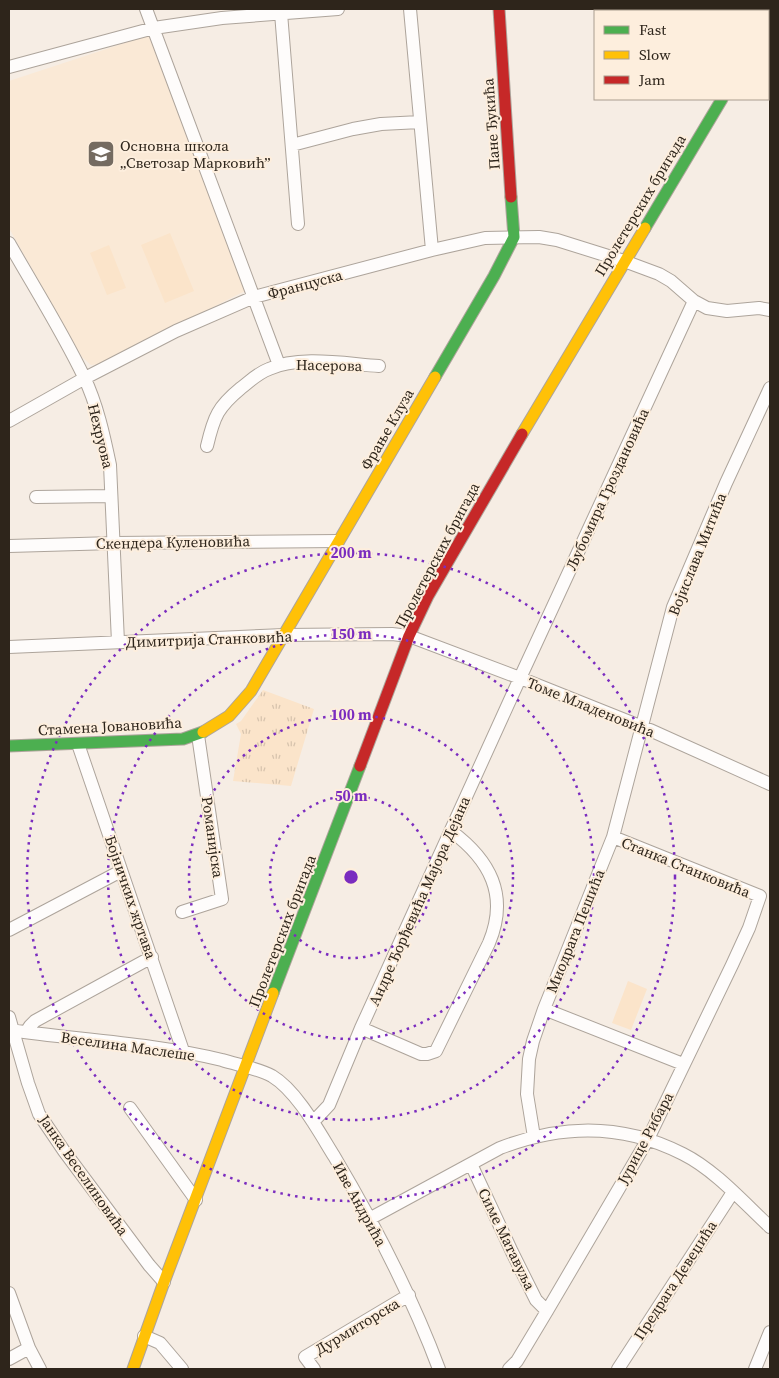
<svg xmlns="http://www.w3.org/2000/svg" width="779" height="1378" font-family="'Source Serif 4',serif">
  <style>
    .built { fill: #fae9d6 }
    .grass { fill: url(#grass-tufts) }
    .green { fill: #fbe4ca }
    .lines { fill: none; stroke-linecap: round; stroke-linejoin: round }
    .street-casing { stroke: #ada49b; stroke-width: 14 }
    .fast-casing { stroke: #ada49b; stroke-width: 13 }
    .slow-casing { stroke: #ada49b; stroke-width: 13 }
    .jam-casing { stroke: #ada49b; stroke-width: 13 }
    .street { stroke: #fefcfb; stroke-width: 12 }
    .fast { stroke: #4caf50; stroke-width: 11 }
    .slow { stroke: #ffc107; stroke-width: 11 }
    .jam { stroke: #c62828; stroke-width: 11 }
    .ring { fill: none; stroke: #7b2cbf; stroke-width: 2.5; stroke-dasharray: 2.5 5 }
    .labels { text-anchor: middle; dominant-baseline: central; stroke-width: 4; stroke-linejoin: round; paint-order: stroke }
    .street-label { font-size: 15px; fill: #2e251b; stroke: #fdeedd }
    .poi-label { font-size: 15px; fill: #2e251b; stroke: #fdeedd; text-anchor: start }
    .centre { fill: #7b2cbf; stroke: #fdeedd; stroke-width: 2.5 }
    .ring-label { font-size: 15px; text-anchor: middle; font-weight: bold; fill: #7b2cbf; stroke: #fdeedd; stroke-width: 4; stroke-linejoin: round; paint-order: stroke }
  </style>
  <defs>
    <pattern id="grass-tufts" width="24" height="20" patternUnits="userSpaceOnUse" patternTransform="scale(1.25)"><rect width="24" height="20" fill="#fbe4ca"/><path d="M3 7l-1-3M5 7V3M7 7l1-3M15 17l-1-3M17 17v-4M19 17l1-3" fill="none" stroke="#d7c3ad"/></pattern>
  </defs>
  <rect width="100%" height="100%" fill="#f6ede4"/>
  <path class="built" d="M149 35 245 291 100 364 91 365 82 357 9 228V81Z"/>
  <path class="grass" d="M263 690 314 709 291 786 233 781 241 734 236 724 241 721Z"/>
  <path class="green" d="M170 233 194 291 165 303 141 245Z
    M109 245 126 288 107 295 90 253Z
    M628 981 647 989 631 1030 612 1023Z"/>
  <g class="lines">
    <g class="street-casing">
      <path id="street" d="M146 9 279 365
        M410 9 432 250
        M281 13 298 224
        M9 67 154 28 222 18 338 9
        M292 145 353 129 381 124 420 122
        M9 243C34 287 62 331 84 377 97 404 104 436 110 465L118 642
        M9 421 85 378 176 331 254 297 432 250 485 238 539 237 557 240 624 261 659 274 671 281 694 301 707 308 727 311 759 308 770 310
        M207 446C214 416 218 407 241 388 250 381 258 373 269 369 299 355 347 364 379 366
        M36 497 111 496
        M9 546 114 543 338 541
        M9 647 284 635 392 634 409 636 520 678 650 730 770 784
        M78 744 183 1051
        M182 912 222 899 198 735
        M9 930 121 871
        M544 1009 683 1064
        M9 1017 28 1083 39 1114 64 1151 149 1265 164 1282
        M361 1028 421 1054H427L436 1051 489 943C509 895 490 860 451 831
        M9 1030C80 1040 152 1043 222 1060 238 1065 257 1068 272 1076 297 1091 319 1132 334 1156 375 1225 411 1294 439 1369
        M26 1032 30 1026 35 1021 152 957
        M130 1108 196 1200
        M313 1122 329 1105 361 1028 520 678 694 301
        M534 1137 527 1094 529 1059 533 1041 544 1009 613 837 673 607 726 483 770 388
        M471 1164 512 1252 536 1300 547 1311
        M371 1218 500 1148C562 1124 623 1123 683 1154 715 1170 744 1203 770 1227
        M9 1293 29 1348 40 1369
        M144 1336 160 1343 182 1369
        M9 1359 29 1348
        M314 1369 305 1357 409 1295
        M509 1369 517 1361 547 1311 648 1139 732 965 749 928 760 896 613 837
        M618 1369 733 1192
        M755 1369 770 1332"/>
    </g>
    <g class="fast-casing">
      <path id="fast" d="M645 228 722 99
        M435 377 494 276 514 237 511 197
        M9 746 183 739 203 732
        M273 993 360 766"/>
    </g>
    <g class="slow-casing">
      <path id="slow" d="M768 25 770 21
        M522 434 645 228
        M203 732 229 716 251 691 435 377
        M133 1369 164 1282 273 993"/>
    </g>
    <g class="jam-casing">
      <path id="jam" d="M499 9 511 197
        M360 766 409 636 428 596 522 434"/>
    </g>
    <use href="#street" class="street"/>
    <use href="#fast" class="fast"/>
    <use href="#slow" class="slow"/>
    <use href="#jam" class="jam"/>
  </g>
  <g class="ring">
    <circle cx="351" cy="877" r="81"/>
    <circle cx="351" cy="877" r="162"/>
    <circle cx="351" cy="877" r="243"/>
    <circle cx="351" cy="877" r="324"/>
  </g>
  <defs>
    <g id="school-square" transform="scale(1.4375)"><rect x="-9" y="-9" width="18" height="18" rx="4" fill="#746b61" stroke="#fdeedd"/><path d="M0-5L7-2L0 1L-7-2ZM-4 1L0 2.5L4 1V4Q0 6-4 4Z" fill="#fff"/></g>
  </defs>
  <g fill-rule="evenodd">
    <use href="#school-square" x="101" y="154"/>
  </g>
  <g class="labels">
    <g class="street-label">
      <text transform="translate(491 124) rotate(-94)">Пане Ђукића</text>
      <text transform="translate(640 205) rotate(-59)">Пролетерских бригада</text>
      <text transform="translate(305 284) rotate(-15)">Француска</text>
      <text transform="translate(329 365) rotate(1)">Насерова</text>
      <text transform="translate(387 429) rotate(-60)">Фрање Клуза</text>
      <text transform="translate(101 436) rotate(76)">Нехруова</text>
      <text transform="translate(607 489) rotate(-65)">Љубомира Гроздановића</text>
      <text transform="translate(173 542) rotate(-1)">Скендера Куленовића</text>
      <text transform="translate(697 554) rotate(-68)">Војислава Митића</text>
      <text transform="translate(437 555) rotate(-62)">Пролетерских бригада</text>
      <text transform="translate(209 639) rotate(-2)">Димитрија Станковића</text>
      <text transform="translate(591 707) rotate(22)">Томе Младеновића</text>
      <text transform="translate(110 726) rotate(-3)">Стамена Јовановића</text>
      <text transform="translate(213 837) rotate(82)">Романијска</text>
      <text transform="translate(686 867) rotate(22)">Станка Станковића</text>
      <text transform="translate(131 897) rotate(71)">Бојничких жртава</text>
      <text transform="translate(419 901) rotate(-66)">Андре Ђорђевића Мајора Дејана</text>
      <text transform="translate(282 931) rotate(-69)">Пролетерских бригада</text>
      <text transform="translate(575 931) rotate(-68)">Миодрага Пешића</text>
      <text transform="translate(128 1046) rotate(8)">Веселина Маслеше</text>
      <text transform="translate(645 1138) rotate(-62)">Јурице Рибара</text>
      <text transform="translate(84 1175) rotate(55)">Јанка Веселиновића</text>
      <text transform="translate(360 1204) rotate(61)">Иве Андрића</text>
      <text transform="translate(507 1239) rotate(64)">Симе Матавуља</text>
      <text transform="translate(675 1280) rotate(-57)">Предрага Девеџића</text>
      <text transform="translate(357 1326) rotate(-31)">Дурмиторска</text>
    </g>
    <g class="poi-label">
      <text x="120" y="145">Основна школа<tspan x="120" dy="17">„Светозар Марковић”</tspan></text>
    </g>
  </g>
  <circle cx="351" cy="877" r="8" class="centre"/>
  <g class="ring-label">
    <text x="351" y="558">200 m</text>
    <text x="351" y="639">150 m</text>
    <text x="351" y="720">100 m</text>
    <text x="351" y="801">50 m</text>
  </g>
  <rect width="779" height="1378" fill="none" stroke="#2e251b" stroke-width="20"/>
  <rect x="594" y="10" width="175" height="90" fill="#fdeedd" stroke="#aa9e8f"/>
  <rect x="604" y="26" width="25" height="8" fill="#4caf50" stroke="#aa9e8f"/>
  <text x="639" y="35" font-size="15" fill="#2e251b">Fast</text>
  <rect x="604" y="51" width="25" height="8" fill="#ffc107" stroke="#aa9e8f"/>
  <text x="639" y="60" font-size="15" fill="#2e251b">Slow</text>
  <rect x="604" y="76" width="25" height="8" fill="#c62828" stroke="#aa9e8f"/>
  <text x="639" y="85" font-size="15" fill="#2e251b">Jam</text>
</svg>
